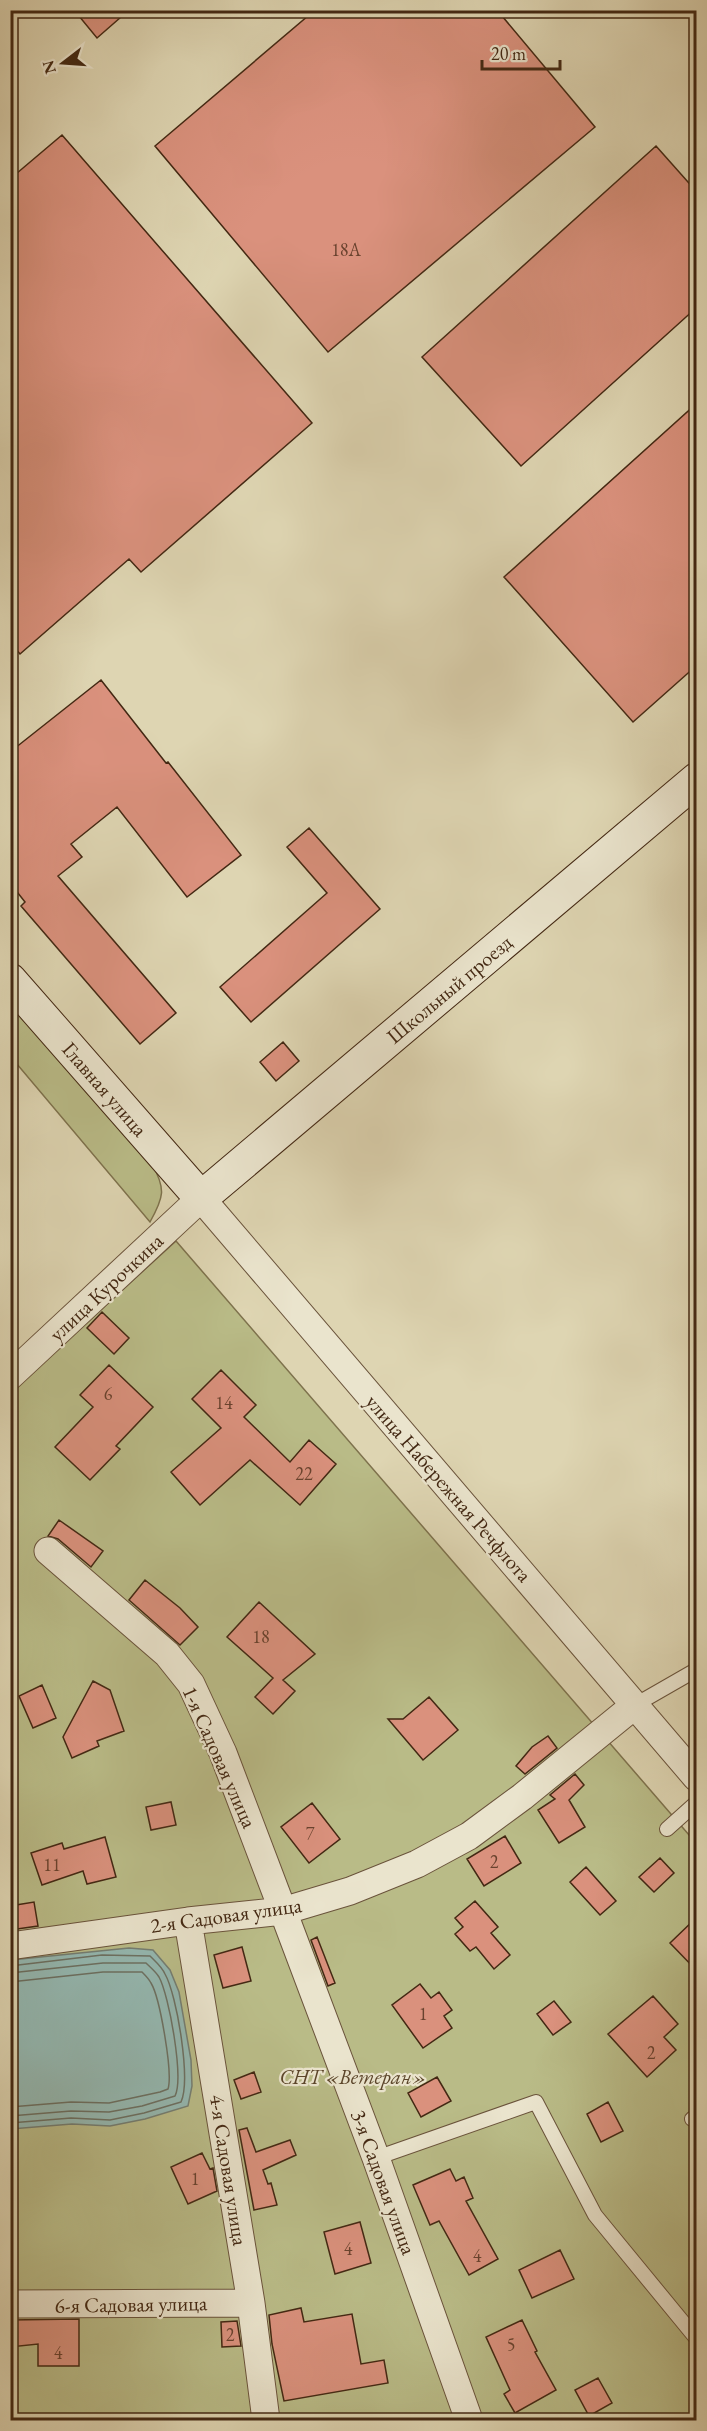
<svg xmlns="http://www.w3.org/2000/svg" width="707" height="2431" font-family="'EB Garamond',serif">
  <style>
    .green { fill: #b9bb87; stroke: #7e724d; stroke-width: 1.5 }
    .water { fill: #94b8b1; stroke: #747e72; stroke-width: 1.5 }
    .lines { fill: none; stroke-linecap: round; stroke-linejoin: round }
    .shore { stroke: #6c7062; stroke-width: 1.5 }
    .building { fill: #da917d; stroke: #432813; stroke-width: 1.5 }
    .lane-casing { stroke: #6a533b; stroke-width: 16 }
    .street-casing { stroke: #6a533b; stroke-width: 29 }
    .secondary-casing { stroke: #432813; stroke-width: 35 }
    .lane { stroke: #eae4cd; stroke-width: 14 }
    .street { stroke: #eae4cd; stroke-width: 27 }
    .secondary { stroke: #eae4cd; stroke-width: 33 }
    .labels { text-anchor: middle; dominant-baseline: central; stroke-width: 4.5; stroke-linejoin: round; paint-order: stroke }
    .number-label { font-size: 18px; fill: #69422e }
    .street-label { font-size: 21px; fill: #432813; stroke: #eae4cd }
    .park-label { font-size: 21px; font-style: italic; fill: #5b452a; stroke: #eae4cd }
  </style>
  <rect width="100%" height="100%" fill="#ded5b2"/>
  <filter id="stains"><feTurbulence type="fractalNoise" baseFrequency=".00333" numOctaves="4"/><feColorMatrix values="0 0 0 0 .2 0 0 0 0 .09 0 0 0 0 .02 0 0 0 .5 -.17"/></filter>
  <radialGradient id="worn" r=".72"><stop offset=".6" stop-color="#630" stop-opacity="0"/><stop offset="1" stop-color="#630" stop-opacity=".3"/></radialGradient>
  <path class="green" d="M10 1000 152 1164C166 1189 164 1197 150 1222L11 1057Z
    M176 1241 696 1843V2420H11V1391Z"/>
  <path class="water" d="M129 1948 153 1950 170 1970 179 1992 191 2060 192 2086 188 2106 145 2119 110 2126 72 2124 11 2129V1960Z"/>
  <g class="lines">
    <path class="shore" d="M10 1966 102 1955 150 1956C155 1961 162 1967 165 1974 177 1995 191 2080 181 2102L144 2113 110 2120 71 2118 10 2123
      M10 1973 103 1963H146C150 1967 156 1972 159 1977 169 1995 184 2078 175 2096L142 2106 109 2112 71 2111 10 2116
      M10 1982 103 1972H142C145 1975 149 1979 151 1983 160 1998 173 2073 168 2089L160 2092 109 2103 71 2102 10 2107"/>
  </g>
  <path class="building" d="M74 10H129L97 38Z
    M315 10H497L595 127 328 352 155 146Z
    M62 135 312 423 141 572 129 559 20 654 10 642V179Z
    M656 146 696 191V308L521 466 422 357Z
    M696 404V666L633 722 504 577Z
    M101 680 166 763 168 762 241 855 187 897 117 807 71 844 82 857 58 876 176 1013 140 1044 21 906 25 902 10 883V752Z
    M309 828 380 909 251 1022 220 987 327 893 287 847Z
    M283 1042 299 1061 276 1081 260 1062Z
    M102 1312 129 1338 114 1354 87 1328Z
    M109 1365 153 1407 116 1446 120 1449 90 1480 55 1447 93 1407 80 1395Z
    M221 1370 256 1405 244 1417 290 1462 309 1440 336 1464 300 1505 250 1460 200 1505 171 1472 221 1428 192 1399Z
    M59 1520 103 1551 91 1567 58 1539 48 1536Z
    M145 1580 180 1608 198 1627 180 1645 129 1600Z
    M259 1602 315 1654 283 1680 295 1691 273 1714 255 1697 273 1678 227 1637Z
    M93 1681 110 1690 124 1731 97 1741 99 1746 72 1758 63 1737Z
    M42 1685 56 1718 33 1728 19 1696Z
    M429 1697 458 1730 423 1760 388 1719H403Z
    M548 1736 557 1748 525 1774 516 1766 532 1747Z
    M575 1774 584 1785 569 1800 585 1827 559 1843 538 1810 555 1799 550 1795Z
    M171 1802 176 1825 151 1830 146 1807Z
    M312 1803 340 1839 309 1863 281 1827Z
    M505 1836 521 1863 484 1886 467 1859Z
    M105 1837 116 1877 87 1884 83 1871 42 1885 31 1853 62 1843 64 1849Z
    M660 1858 674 1873 654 1892 639 1877Z
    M586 1867 616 1901 600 1915 570 1882Z
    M475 1901 498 1927 491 1933 510 1955 494 1969 476 1947 470 1951 455 1934 463 1927 455 1918Z
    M34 1902 38 1926 10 1930V1906Z
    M696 1918V1970L670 1943Z
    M317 1937 335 1983 328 1986 311 1940Z
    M242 1947 251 1981 223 1988 214 1955Z
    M420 1984 431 1998 439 1992 452 2010 444 2016 452 2028 423 2048 392 2005Z
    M653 1996 678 2024 664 2037 676 2050 647 2077 608 2034Z
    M554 2001 571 2022 553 2035 537 2014Z
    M254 2072 261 2092 241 2099 234 2080Z
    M437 2077 451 2101 421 2117 408 2093Z
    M608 2102 623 2131 601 2142 587 2114Z
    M247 2128 256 2152 290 2140 296 2155 263 2170 268 2184 271 2183 277 2205 254 2210 239 2130Z
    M202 2153 210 2169 213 2168 217 2191 188 2204 171 2167Z
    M450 2169 456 2181 464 2177 473 2198 466 2201 498 2259 469 2275 439 2221 430 2225 413 2185Z
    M360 2222 371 2263 335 2274 324 2232Z
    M560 2250 574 2279 532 2298 519 2270Z
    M301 2308 304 2322 352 2314 361 2364 384 2360 388 2383 284 2401 272 2344 269 2315Z
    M79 2319V2366H38V2344L10 2347V2320Z
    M522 2320 537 2351 535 2352 556 2390 515 2413 504 2394 510 2390 486 2337Z
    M237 2321 241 2346 222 2347 221 2322Z
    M598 2378 612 2403 589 2416 575 2390Z"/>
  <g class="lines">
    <g class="lane-casing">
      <path id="lane" d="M635 1705 696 1670
        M667 1829 696 1803
        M692 2119 696 2116
        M376 2158 536 2102 595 2215 696 2338"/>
    </g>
    <g class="street-casing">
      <path id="street" d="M10 1376 201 1198 696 1777
        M48 1551 167 1654 191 1684 223 1753 283 1911 376 2158 469 2420
        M188 1921 251 2303 266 2420
        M10 1946 188 1921 283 1911 350 1891 417 1864 469 1836 522 1797 635 1705
        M10 2304 251 2303"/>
    </g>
    <g class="secondary-casing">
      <path id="secondary" d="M10 980 201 1198 696 780"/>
    </g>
    <use href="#lane" class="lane"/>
    <use href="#street" class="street"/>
    <use href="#secondary" class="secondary"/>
  </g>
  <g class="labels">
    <g class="number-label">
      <text x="346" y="249">18А</text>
      <text x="108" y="1393">6</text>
      <text x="224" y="1402">14</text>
      <text x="304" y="1473">22</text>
      <text x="261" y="1636">18</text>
      <text x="310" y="1833">7</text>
      <text x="494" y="1861">2</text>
      <text x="52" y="1864">11</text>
      <text x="423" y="2013">1</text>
      <text x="651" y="2052">2</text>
      <text x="195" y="2178">1</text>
      <text x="348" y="2248">4</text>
      <text x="477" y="2255">4</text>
      <text x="230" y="2334">2</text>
      <text x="511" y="2344">5</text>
      <text x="58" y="2352">4</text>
    </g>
    <g class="street-label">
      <text transform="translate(449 989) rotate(-40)">Школьный проезд</text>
      <text transform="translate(105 1089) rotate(49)">Главная улица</text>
      <text transform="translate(106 1287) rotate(-43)">улица Курочкина</text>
      <text transform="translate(449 1488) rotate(49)">улица Набережная Речфлота</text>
      <text transform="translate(220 1757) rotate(66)">1-я Садовая улица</text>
      <text transform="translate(226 1915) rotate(-8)">2-я Садовая улица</text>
      <text transform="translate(229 2170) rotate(81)">4-я Садовая улица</text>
      <text transform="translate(384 2182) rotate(70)">3-я Садовая улица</text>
      <text transform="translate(131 2304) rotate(-1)">6-я Садовая улица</text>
    </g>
    <g class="park-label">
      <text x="353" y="2076">СНТ «Ветеран»</text>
    </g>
  </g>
  <rect width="707" height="2431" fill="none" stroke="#ded5b2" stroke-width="36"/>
  <rect x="12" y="12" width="683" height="2407" fill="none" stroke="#432813" stroke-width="3"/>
  <rect x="18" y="18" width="671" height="2395" fill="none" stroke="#432813" stroke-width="1.5"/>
  <g transform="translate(63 63) rotate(253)" stroke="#eae4cd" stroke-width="4.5" paint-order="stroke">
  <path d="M0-4.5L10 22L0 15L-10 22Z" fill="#432813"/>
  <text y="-9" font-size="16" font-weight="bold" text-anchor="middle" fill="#432813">N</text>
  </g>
  <path d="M482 60v9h78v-9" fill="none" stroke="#432813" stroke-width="3"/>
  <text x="491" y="60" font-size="18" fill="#432813" stroke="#eae4cd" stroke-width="4.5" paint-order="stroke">20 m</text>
  <rect width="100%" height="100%" filter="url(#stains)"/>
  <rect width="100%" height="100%" fill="url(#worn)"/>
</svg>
